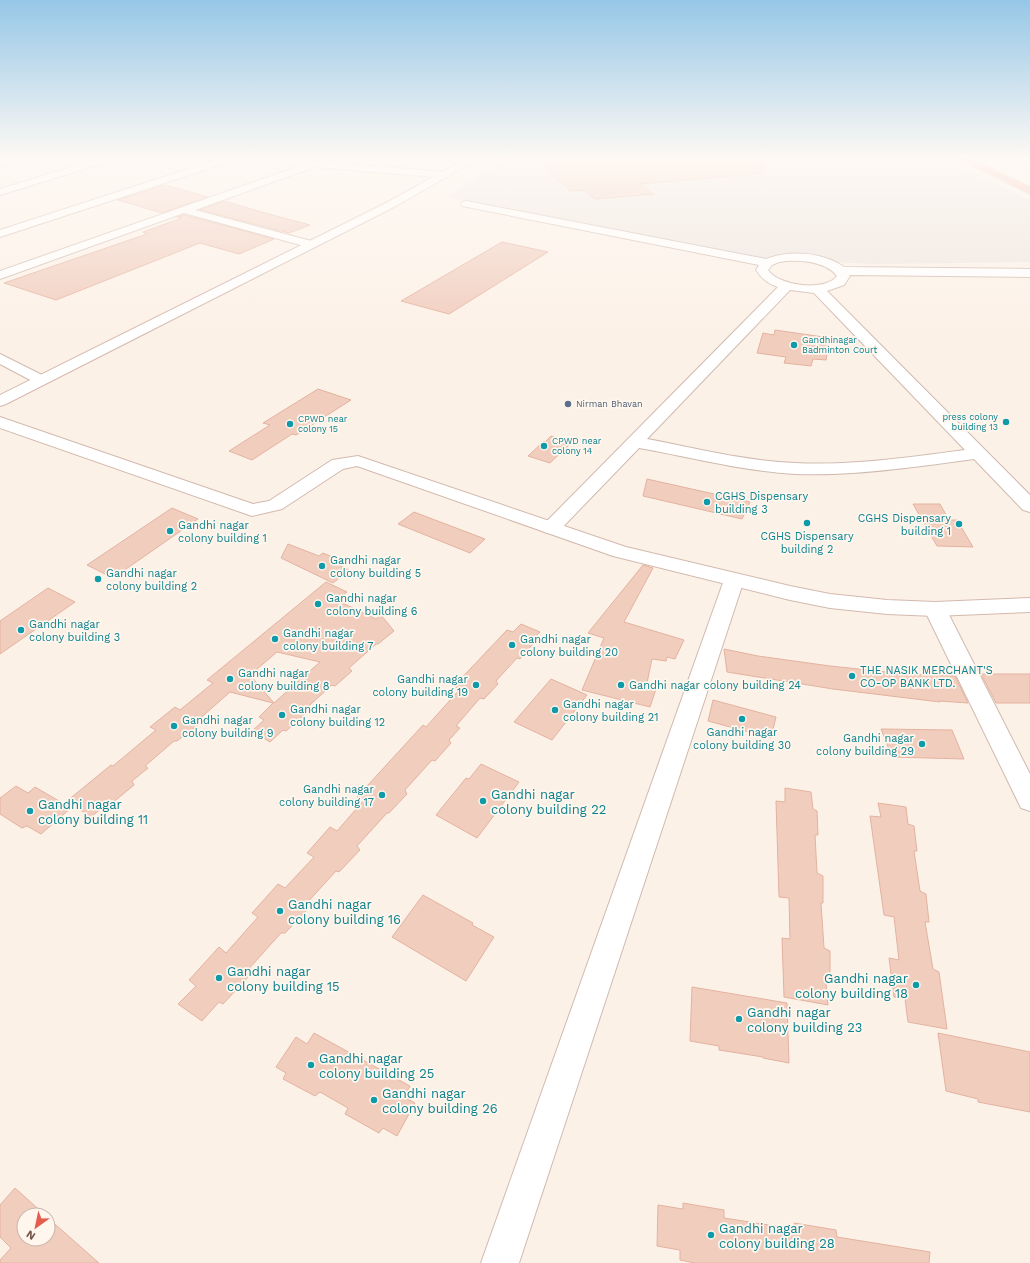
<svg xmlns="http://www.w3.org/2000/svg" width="1030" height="1263" font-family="'Work Sans',sans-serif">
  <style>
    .industrial { fill: #ede5e0 }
    .building { fill: #f1cdbe; stroke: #e4b29f; fill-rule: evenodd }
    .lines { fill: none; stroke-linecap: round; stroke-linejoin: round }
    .street-casing { stroke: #d0baaf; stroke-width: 2 }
    .secondary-casing { stroke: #d3b9ad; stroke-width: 2 }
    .highway-casing { stroke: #d9d0cd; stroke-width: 2 }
    .street { fill: #fff; fill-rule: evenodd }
    .secondary { fill: #fff; fill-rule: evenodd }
    .highway { fill: #f6ab9e; fill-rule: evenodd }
    .culture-dot { fill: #0f9aa8; stroke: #fff6ed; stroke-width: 1.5 }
    .service-dot { fill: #5c6f8a; stroke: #fff6ed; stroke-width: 1.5 }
    .labels { text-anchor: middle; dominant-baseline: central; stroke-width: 3.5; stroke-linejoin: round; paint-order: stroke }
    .far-culture-label { font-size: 9px; fill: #0d838f; stroke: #fff6ed; text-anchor: start }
    .far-service-label { font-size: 9px; fill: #4e5e75; stroke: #fff6ed; text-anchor: start }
    .culture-label { font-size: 11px; fill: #0d838f; stroke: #fff6ed; text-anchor: start }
    .near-culture-label { font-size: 13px; fill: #0d838f; stroke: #fff6ed; text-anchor: start }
  </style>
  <rect width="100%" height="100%" fill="#fcf1e7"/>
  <path class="industrial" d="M506 159H943L1030 200V262L875 264 747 258 447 197Z"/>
  <path class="building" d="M540 159H764V173L641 184 653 194 595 199 584 190 570 191 544 166Z
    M165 185 208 197 162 213 118 200Z
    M224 201 265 213 310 225 289 233 200 210Z
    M184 215 274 239 239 254 200 243 56 300 4 283 147 234 143 232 182 218 177 217Z
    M502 242 548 252 449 314 401 301Z
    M775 330 830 338 826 360 813 359 811 366 784 363 786 357 757 353 763 333 774 335Z
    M318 389 351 400 296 435 292 434 252 460 229 451 270 425 263 423Z
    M551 436 572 442 550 463 528 456 544 441 545 442Z
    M647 479 750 502 742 519 643 496Z
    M913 504H940L949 520H957L973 547 937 546Z
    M172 508 198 519 113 578 87 565Z
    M414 512 485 539 470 553 398 524Z
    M288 544 319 556 323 553 344 562 339 565 349 570 333 583 281 558Z
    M643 565 653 568 624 622 684 640 675 659 667 657 666 661 652 659 647 683 657 686 650 707 582 690 604 638 588 633Z
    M326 582 347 592 336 600 376 619 381 615 394 631 378 644H376L349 668 352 671 335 686 332 685 303 711 305 714 286 731 283 730 270 742 252 731 264 720 259 717 273 703 230 692 196 722 198 725 177 741H174L145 766 148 768 132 781 134 785 111 804 108 803 91 817 67 801 111 765 113 766 156 730 150 727 175 707 180 710 213 683 207 680ZM277 652 320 662 274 703 250 675Z
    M48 588 75 602 0 654V621Z
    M521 624 540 632 530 642 533 644 520 659 517 658 496 681 498 684 484 699 480 698 456 726 460 728 449 740 451 743 435 761 432 760 405 790 407 794 389 813H387L357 846 360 850 339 872 336 871 305 905 308 909 285 933H281L246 972 249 976 223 1004 219 1002 202 1021 178 1004 196 986 189 980 219 947 226 953 258 917 252 913 278 884 285 888 314 857 307 853 330 827 337 831 364 800 357 797 423 725 426 727 460 689 454 686 507 630 513 632Z
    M724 649 758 656 830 666 906 674 955 676 968 703 939 701 940 702 833 689 727 672Z
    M981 674H1030V703H996Z
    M551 679 587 695 552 740 514 722Z
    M713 700 776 717 771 738 708 721Z
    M881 729 952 730 964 759 892 757Z
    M481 764 519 782 477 838 436 815 466 778 469 779Z
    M16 786 28 793 35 787 71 808 41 834 27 826 22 828 0 814V798Z
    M785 788 811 792 813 809 817 811 818 835H815L817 873 823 876V903H821L824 948 830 951V982L826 983 828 1005 784 997 782 938 790 939 789 898 779 897 776 801 785 802Z
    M878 803 906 807 908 824 914 826 917 851H914L920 891 926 894 929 922H925L933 969 939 972 947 1029 908 1022 905 999 894 997 889 958 899 960 894 917 884 915 870 816 881 817Z
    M423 895 473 923 472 925 494 937 466 981 392 937Z
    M692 987 787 1003 789 1063 763 1058V1057L719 1050V1046L690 1041Z
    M314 1033 410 1086 404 1097 415 1103 397 1136 383 1128 379 1133 345 1114 348 1108 320 1092 315 1096 283 1079 286 1073 276 1067 296 1037 307 1044Z
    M938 1033 1030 1052V1112L978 1102V1099L946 1091Z
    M15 1188 45 1215H24V1239H48V1218L99 1263H0V1260L11 1248 0 1237V1205Z
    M683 1203 724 1210V1218L795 1229 794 1223 836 1230 837 1237 930 1252 929 1263H695L680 1260V1250L657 1246 658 1205 683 1209Z"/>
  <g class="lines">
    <g class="street-casing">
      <path id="street" d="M0 159H15L13 161 0 165Z
        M97 159H112L110 161 0 195V189Z
        M219 159H234L232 161 0 237V230Z
        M314 161 445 172 450 175 445 178 315 167 195 210 315 242 317 244 315 246 311 248 184 213 0 279V271Z
        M466 201 766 259C789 250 823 252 844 267L1030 269V277L849 275 850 276 844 285 827 291 1030 495V512L1023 510 974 459C915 467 855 476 795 474 742 471 690 457 639 448L558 532 551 534 544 532 541 528 544 524 778 287C768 284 762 279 756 270L759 265 462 206 461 204 462 202ZM779 262C797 259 826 261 837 276 825 292 779 286 768 270L772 265ZM790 290 814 293 965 450C909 457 852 466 795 463 745 461 696 448 647 439Z
        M0 354 46 377 49 380 46 383 41 385 36 383 0 364Z
        M734 573 741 575 744 580 519 1263H481L724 580 727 575Z
        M935 602 943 604 946 609 1030 774V811L1021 808 924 609 927 604Z"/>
    </g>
    <g class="secondary-casing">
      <path id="secondary" d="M466 159H478L394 207 6 404 0 406V395L386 203Z
        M0 417 253 504 269 501 332 460 358 456 626 547 790 586 830 594 887 600 935 602 1030 598V612L935 616 887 614 830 608 790 600 613 556 357 466 343 469 282 509 252 516 0 428Z"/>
    </g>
    <g class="highway-casing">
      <path id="highway" d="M958 159H971L1030 187V194Z"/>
    </g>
    <use href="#street" class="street"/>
    <use href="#secondary" class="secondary"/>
    <use href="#highway" class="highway"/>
  </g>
  <linearGradient id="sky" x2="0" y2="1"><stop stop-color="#96c7e7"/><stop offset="0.47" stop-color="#fef9f4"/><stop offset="1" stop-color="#fef9f4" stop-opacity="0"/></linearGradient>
  <rect width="1030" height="336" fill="url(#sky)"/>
  <g class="culture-dot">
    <circle cx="794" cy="345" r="4"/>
    <circle cx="1006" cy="422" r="4"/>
    <circle cx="290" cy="424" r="4"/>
    <circle cx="544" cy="446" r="4"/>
    <circle cx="707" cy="502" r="4"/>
    <circle cx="807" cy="523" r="4"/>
    <circle cx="959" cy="524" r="4"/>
    <circle cx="170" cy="531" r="4"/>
    <circle cx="322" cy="566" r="4"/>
    <circle cx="98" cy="579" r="4"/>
    <circle cx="318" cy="604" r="4"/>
    <circle cx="21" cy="630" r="4"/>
    <circle cx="275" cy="639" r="4"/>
    <circle cx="512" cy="645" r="4"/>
    <circle cx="852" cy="676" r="4"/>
    <circle cx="230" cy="679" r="4"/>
    <circle cx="476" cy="685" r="4"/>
    <circle cx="621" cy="685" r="4"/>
    <circle cx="555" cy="710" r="4"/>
    <circle cx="282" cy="715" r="4"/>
    <circle cx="742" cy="719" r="4"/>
    <circle cx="174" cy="726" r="4"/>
    <circle cx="922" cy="744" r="4"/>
    <circle cx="382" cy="795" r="4"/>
    <circle cx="483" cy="801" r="4"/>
    <circle cx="30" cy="811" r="4"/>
    <circle cx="280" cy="911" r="4"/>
    <circle cx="219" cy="978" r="4"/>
    <circle cx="916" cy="985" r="4"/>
    <circle cx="739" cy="1019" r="4"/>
    <circle cx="311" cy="1065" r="4"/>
    <circle cx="374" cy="1100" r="4"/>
    <circle cx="711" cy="1235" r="4"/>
  </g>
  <circle class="service-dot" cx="568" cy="404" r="4"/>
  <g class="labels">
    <g class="far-culture-label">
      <text x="802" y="340">Gandhinagar<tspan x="802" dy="10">Badminton Court</tspan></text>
      <text x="998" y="417" text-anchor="end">press colony<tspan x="998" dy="10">building 13</tspan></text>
      <text x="298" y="419">CPWD near<tspan x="298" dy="10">colony 15</tspan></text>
      <text x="552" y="441">CPWD near<tspan x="552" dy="10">colony 14</tspan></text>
    </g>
    <g class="far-service-label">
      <text x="576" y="404">Nirman Bhavan</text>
    </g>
    <g class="culture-label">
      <text x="715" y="496">CGHS Dispensary<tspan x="715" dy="13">building 3</tspan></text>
      <text x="951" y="518" text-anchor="end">CGHS Dispensary<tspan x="951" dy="13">building 1</tspan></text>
      <text x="178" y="525">Gandhi nagar<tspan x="178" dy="13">colony building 1</tspan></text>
      <text x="807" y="536" text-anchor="middle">CGHS Dispensary<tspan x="807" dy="13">building 2</tspan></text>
      <text x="330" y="560">Gandhi nagar<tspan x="330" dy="13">colony building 5</tspan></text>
      <text x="106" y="573">Gandhi nagar<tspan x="106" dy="13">colony building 2</tspan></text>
      <text x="326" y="598">Gandhi nagar<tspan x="326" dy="13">colony building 6</tspan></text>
      <text x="29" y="624">Gandhi nagar<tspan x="29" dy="13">colony building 3</tspan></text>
      <text x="283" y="633">Gandhi nagar<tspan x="283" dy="13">colony building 7</tspan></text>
      <text x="520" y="639">Gandhi nagar<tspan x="520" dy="13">colony building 20</tspan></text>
      <text x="860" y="670">THE NASIK MERCHANT'S<tspan x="860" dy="13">CO-OP BANK LTD.</tspan></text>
      <text x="238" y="673">Gandhi nagar<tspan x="238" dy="13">colony building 8</tspan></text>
      <text x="468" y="679" text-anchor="end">Gandhi nagar<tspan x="468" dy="13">colony building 19</tspan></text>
      <text x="629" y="685">Gandhi nagar colony building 24</text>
      <text x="563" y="704">Gandhi nagar<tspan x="563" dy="13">colony building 21</tspan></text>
      <text x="290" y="709">Gandhi nagar<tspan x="290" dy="13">colony building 12</tspan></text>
      <text x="182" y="720">Gandhi nagar<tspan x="182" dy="13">colony building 9</tspan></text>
      <text x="742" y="732" text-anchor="middle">Gandhi nagar<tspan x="742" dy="13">colony building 30</tspan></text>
      <text x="914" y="738" text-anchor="end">Gandhi nagar<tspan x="914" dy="13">colony building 29</tspan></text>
      <text x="374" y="789" text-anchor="end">Gandhi nagar<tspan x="374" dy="13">colony building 17</tspan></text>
    </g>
    <g class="near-culture-label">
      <text x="491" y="794">Gandhi nagar<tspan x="491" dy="15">colony building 22</tspan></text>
      <text x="38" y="804">Gandhi nagar<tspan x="38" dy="15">colony building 11</tspan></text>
      <text x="288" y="904">Gandhi nagar<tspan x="288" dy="15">colony building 16</tspan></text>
      <text x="227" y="971">Gandhi nagar<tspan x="227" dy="15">colony building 15</tspan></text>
      <text x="908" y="978" text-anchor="end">Gandhi nagar<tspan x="908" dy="15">colony building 18</tspan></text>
      <text x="747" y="1012">Gandhi nagar<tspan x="747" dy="15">colony building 23</tspan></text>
      <text x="319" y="1058">Gandhi nagar<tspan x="319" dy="15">colony building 25</tspan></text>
      <text x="382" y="1093">Gandhi nagar<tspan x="382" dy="15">colony building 26</tspan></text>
      <text x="719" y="1228">Gandhi nagar<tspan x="719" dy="15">colony building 28</tspan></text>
    </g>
  </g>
  <g transform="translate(36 1227) rotate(213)"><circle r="19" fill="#fff6ed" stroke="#c8b6ac"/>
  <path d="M0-3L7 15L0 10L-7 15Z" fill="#e55e4d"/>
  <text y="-6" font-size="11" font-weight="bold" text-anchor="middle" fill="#76564b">N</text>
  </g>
</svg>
